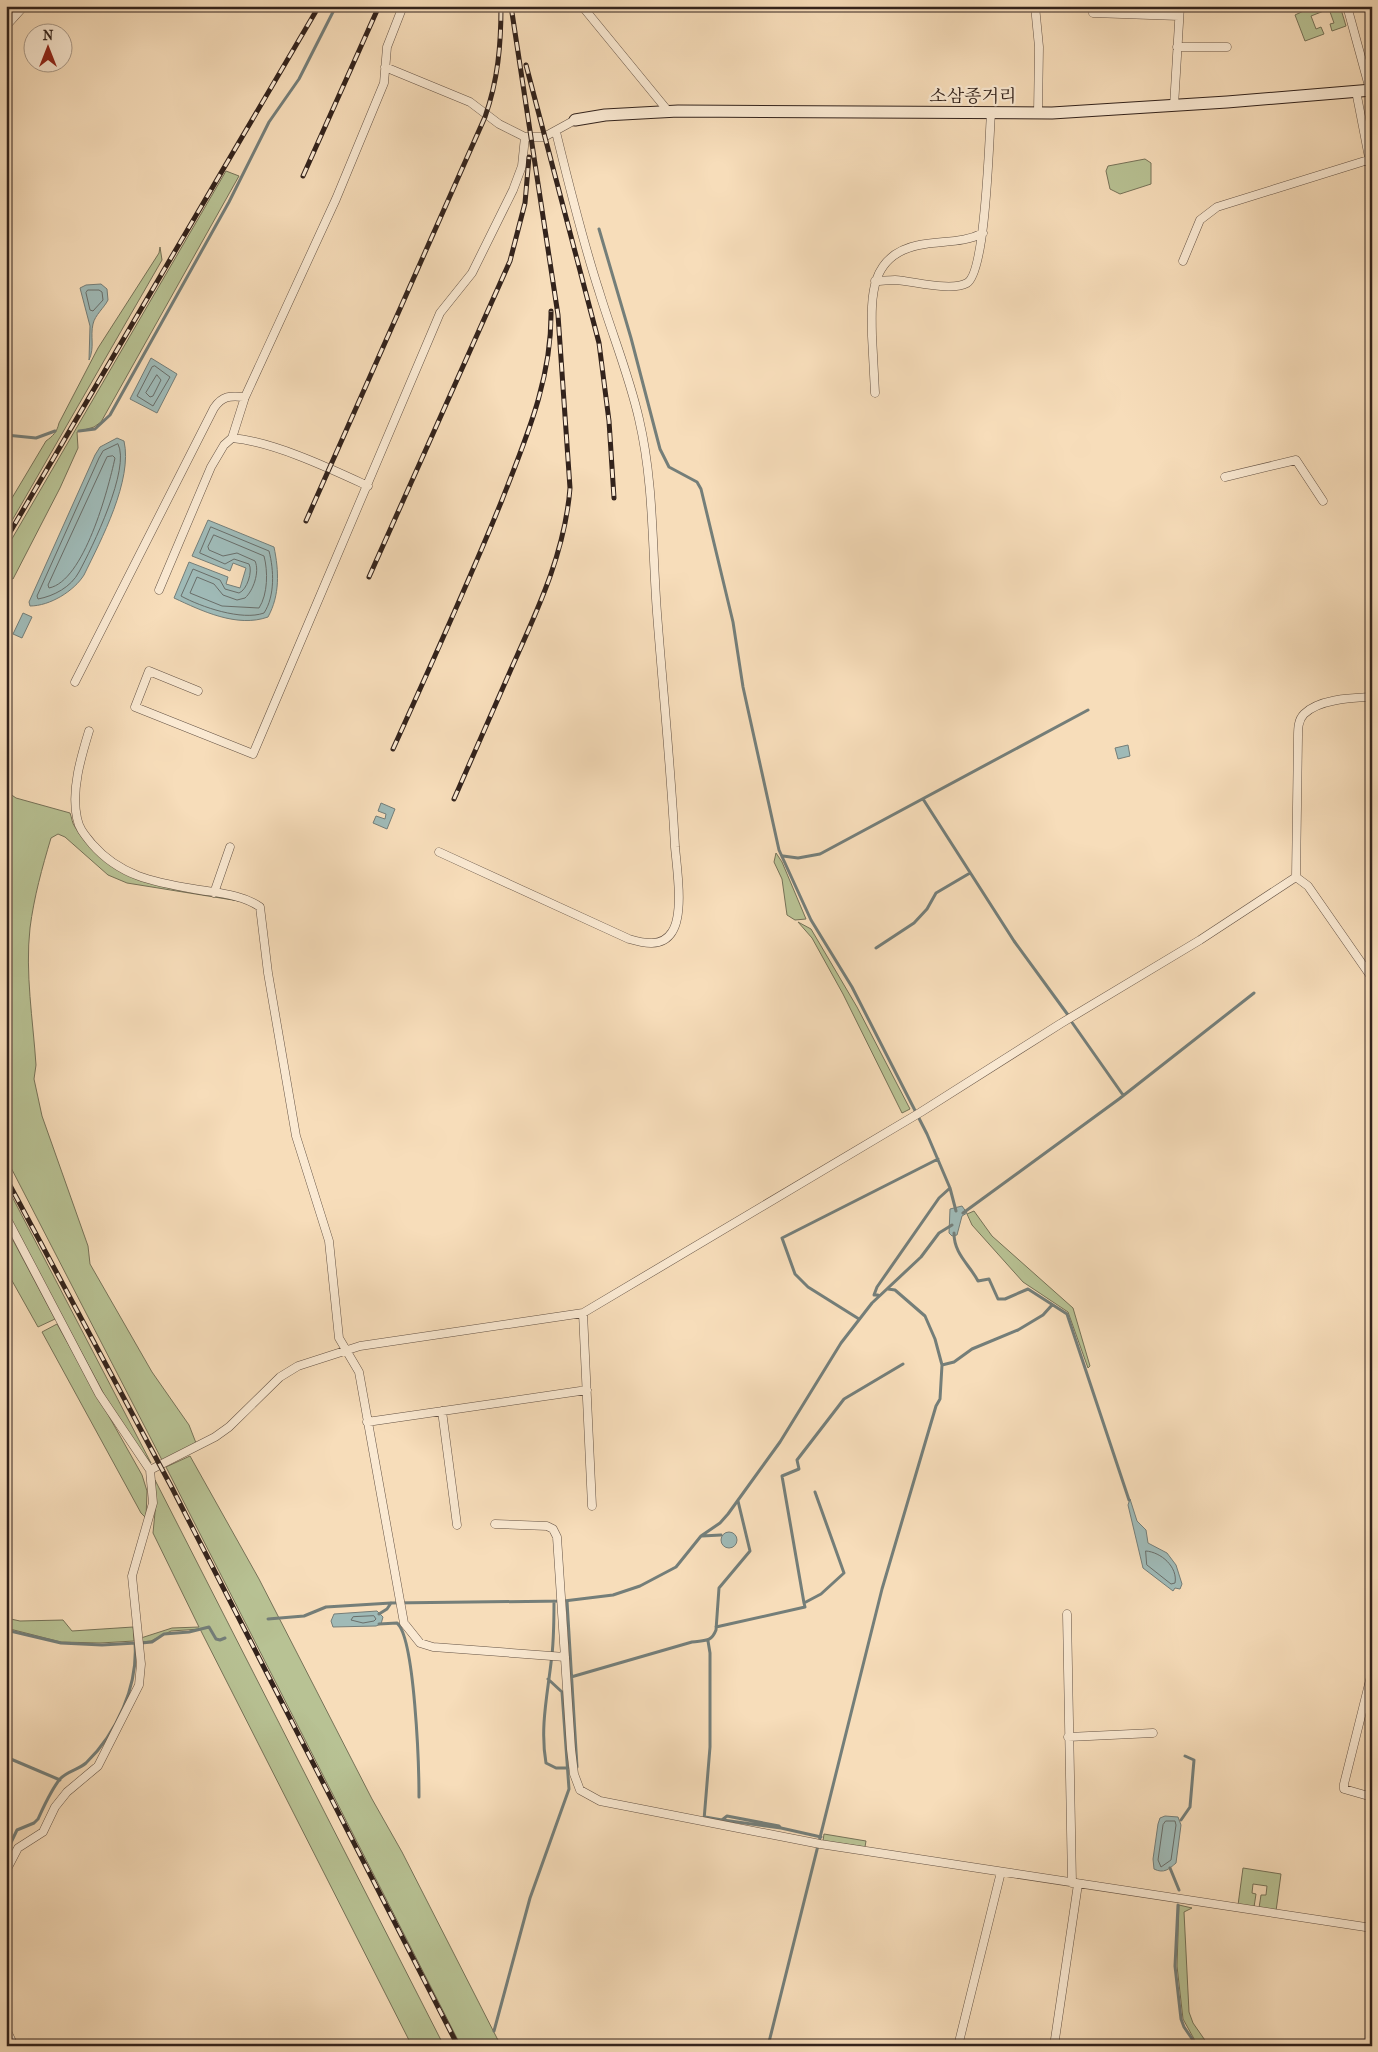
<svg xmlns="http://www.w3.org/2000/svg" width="1378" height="2052" font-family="'IM FELL French Canon','Noto Serif KR',serif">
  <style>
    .green { fill: #b8c294; stroke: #767258 }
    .water { fill: #9fbab7; stroke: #747e79 }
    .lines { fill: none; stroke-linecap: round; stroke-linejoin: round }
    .shore { stroke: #696e6a; stroke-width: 1 }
    .stream { stroke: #747e79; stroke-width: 3 }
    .street-casing { stroke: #645244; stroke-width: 9 }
    .secondary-casing { stroke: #33231c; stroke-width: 13 }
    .street { stroke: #fae9d2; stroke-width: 8 }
    .secondary { stroke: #fae9d2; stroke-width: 11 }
    .rail-casing { stroke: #33231c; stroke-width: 5 }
    .rail { stroke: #fae9d2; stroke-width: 3; stroke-dasharray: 9; stroke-linecap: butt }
    .labels { text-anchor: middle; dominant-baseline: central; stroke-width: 4.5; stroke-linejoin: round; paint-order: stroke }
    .street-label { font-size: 18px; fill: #33231c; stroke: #fae9d2 }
  </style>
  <rect width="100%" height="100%" fill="#f7ddba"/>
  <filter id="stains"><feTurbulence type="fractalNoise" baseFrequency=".004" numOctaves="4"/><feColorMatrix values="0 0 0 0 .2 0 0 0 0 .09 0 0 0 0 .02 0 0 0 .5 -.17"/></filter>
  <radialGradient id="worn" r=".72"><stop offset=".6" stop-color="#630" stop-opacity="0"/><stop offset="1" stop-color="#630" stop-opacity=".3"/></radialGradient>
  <path class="green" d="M1314 6H1340L1346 26 1332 31 1330 24 1334 23 1329 9 1311 16 1316 29 1321 27 1324 34 1305 41 1295 15Z
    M1145 159 1151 163V184L1120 194 1110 189 1106 171 1108 166Z
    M226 171 239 176 101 422 94 427 77 432 78 448 60 488 13 579 6 577V549Z
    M160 247 162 260 6 531V508L46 441C53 436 57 432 59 423L98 348 159 253Z
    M6 791 16 798 70 813C72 818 72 823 75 827 112 888 175 888 239 901L127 883 108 875 65 837 58 834 51 838C42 868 34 897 30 928 25 973 33 1020 36 1065L34 1079 42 1116 88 1246 90 1264 152 1372 189 1425 196 1443 163 1462 6 1158Z
    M776 853 782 862 806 919 795 920 787 915 782 879 774 862Z
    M798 922 811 929 857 1007 910 1109 902 1113 843 994 812 938Z
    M6 1185 151 1463 120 1424 6 1212Z
    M974 1211 992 1236 1073 1308 1090 1366 1088 1368 1068 1312 1023 1282 972 1225 967 1214Z
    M6 1227 55 1319 38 1327 6 1270Z
    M57 1324 142 1475 147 1491 146 1518 141 1513 42 1332Z
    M190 1456 259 1579 372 1799 402 1852 501 2046H461L166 1467Z
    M155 1480 444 2046H412L200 1629 171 1631 151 1641 141 1642V1638L172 1628 199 1627 153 1533 156 1502Z
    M6 1618 20 1621 63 1620 72 1631 133 1627 134 1641 100 1643 61 1642 6 1628Z
    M824 1834 866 1841 865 1847 823 1841Z
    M1243 1868 1281 1874 1276 1911 1259 1908 1261 1895H1266L1267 1886 1253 1884 1252 1893 1256 1894 1254 1907 1238 1905Z
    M1179 1905 1192 1908 1184 1912 1189 2012 1193 2023 1209 2046H1198L1183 2019 1177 1966Z"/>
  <path class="water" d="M101 284 107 289 108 300C104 308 95 315 93 324 90 337 95 347 89 360L90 326 80 288 86 285Z
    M151 358 177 374 157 413 130 399Z
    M117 438 124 441C133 480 101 540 84 575 74 591 50 606 30 606L29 602 95 455 100 447Z
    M208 520 274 547C279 571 280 595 268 617 237 628 202 611 174 598L189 562 228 577 226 584 240 588 246 568 233 563 230 571 192 556Z
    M23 613 32 617 22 638 13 634Z
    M1128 745 1130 756 1118 759 1115 748Z
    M381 803 395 809 387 829 373 823 376 816 385 819 386 814 378 811Z
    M962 1206 967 1213 962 1216 957 1235 952 1236 949 1233 950 1209Z
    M1130 1499 1137 1521 1146 1530 1148 1543 1167 1553 1176 1565 1182 1584 1180 1589 1175 1588 1173 1591 1143 1568 1128 1505Z
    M721 1540a8 8 0 1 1 16 0a8 8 0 1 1-16 0Z
    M377 1611 383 1617 381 1624 376 1626 333 1627 331 1621 334 1614Z
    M1165 1816 1178 1817 1181 1825 1176 1863C1169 1869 1164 1874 1154 1869L1153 1859 1158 1824 1160 1818Z"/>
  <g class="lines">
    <path class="shore" d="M88 290H99L102 292 103 300 93 311 90 310 86 293Z
      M155 366 170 377 153 406 137 396 152 367Z
      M157 375 161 380 153 396 150 397 146 393Z
      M118 444C131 468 92 548 79 572 71 587 54 596 38 599L37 596 99 458 103 451Z
      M113 456 115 458C108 490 84 581 49 588L48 585 105 461 107 457Z
      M211 527 269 551C274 570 275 596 264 613 242 621 201 607 181 596L193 569 220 580 225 589 239 593C247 590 253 571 249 564L234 559 225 564 200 553Z
      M214 535 264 556C268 571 268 594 259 608L222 606 190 593 197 577 214 584 223 595 237 600 245 598C253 591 260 572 255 561L237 553 223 556 209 550 208 547Z
      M1146 1551C1161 1552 1178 1567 1175 1583L1171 1584 1147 1565Z
      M374 1616 376 1619 374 1621 363 1623 351 1620 353 1617Z
      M1166 1821H1175L1176 1825 1171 1860 1161 1867 1158 1860 1163 1825Z"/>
    <path class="stream" d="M599 229 631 338 660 449 669 467 697 482 701 489 733 622 743 687 779 850 811 920 852 987 927 1134 950 1188 956 1211
      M79 431 95 429 110 415 229 202 269 122 299 79 336 6
      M6 435 36 438 55 431
      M923 799 1014 941 1068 1015
      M783 856 798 858 820 854 1088 710
      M876 948 914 923 927 909 936 893 970 873
      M1071 1021 1123 1095
      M963 1213 1119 1099 1254 993
      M954 1233C954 1254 969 1264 978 1281L989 1279 998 1299H1005L1028 1289 1067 1314 1129 1500
      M888 1289 895 1290 925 1316 935 1339 942 1365
      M878 1295H874L877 1287 939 1198 950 1188
      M859 1319 808 1287 795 1274 782 1238 938 1159
      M702 1536 721 1535
      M554 1601C554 1622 554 1643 551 1663 547 1697 540 1729 546 1763L556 1768H568
      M567 1601 577 1767
      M804 1603 782 1476 799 1469 797 1460 844 1399 903 1364
      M379 1614 387 1609 391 1603
      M268 1619 304 1616 326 1607 391 1603 564 1601 613 1595 640 1586 676 1567 701 1536 720 1523 728 1514 780 1442 841 1343 872 1303 921 1257 939 1233 952 1225
      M379 1624 397 1623C415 1638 419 1768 419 1797
      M716 1627 805 1607 804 1603 821 1594 844 1573 815 1492
      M6 1630 61 1643 102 1645 136 1643
      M141 1643 152 1642 164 1634 189 1632 209 1627 216 1639 220 1640 225 1638
      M571 1677 692 1642C704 1640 711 1643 716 1630L719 1588 750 1551 738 1501
      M6 1757 60 1780
      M705 1817 722 1820 727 1816 779 1826 781 1828 821 1837
      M704 1820 710 1747V1653L708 1641
      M723 1820 781 1828
      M1181 1820 1190 1807 1194 1760 1185 1756
      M6 1853 17 1830 34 1823 38 1819C44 1806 51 1790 60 1779 67 1771 78 1770 86 1763 117 1733 138 1686 135 1643
      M1170 1868 1179 1890
      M1178 1905 1175 1966 1181 2019 1184 2027 1197 2046
      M494 2031 530 1898 569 1789 562 1692 548 1679
      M768 2046 882 1589 936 1406 940 1399 942 1365 954 1362 972 1349 1018 1330 1043 1315 1052 1305"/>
    <g class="street-casing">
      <path id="street" d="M582 6 668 111
        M1035 6 1039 47 1038 113
        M1347 6 1370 90
        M1093 13 1179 16
        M6 26 24 6
        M1177 47H1227
        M385 67 470 102 499 124 525 137H544L575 120
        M1356 91 1372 173
        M1174 106 1180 6
        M1183 261 1200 220 1217 207 1368 160
        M875 281C882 281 888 280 895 280 913 281 951 292 967 283 986 272 989 139 991 113
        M875 393C874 374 873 355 872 336 871 295 870 255 919 245 941 240 962 244 983 233
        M232 438C274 442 329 468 368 486
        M1225 477 1296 460 1323 501
        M159 590 211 467 224 445 232 438 245 397 336 199 384 83 387 47 403 6
        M75 682 214 408C223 395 230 396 245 397
        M198 691 149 671 135 707 253 754 440 313 472 273 513 190 522 166 525 137
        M89 731C81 757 71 790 77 818 79 829 85 835 92 844 120 876 153 882 194 889 216 893 242 894 260 907L268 973 296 1136 329 1241 339 1338 359 1372 404 1623 420 1643 433 1647 565 1657
        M439 852 629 939C643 943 662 948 672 932 684 914 677 869 675 847 671 769 663 691 657 613 652 548 654 483 639 419 629 375 612 334 599 291 582 239 569 185 556 132
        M1296 877 1308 886 1372 978
        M214 893 230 847
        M6 1217 99 1394 150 1470
        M583 1313 921 1112 1060 1024 1200 940 1296 877 1298 737C1298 729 1298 720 1304 714 1319 699 1351 698 1372 697
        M442 1411 457 1525
        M367 1422 587 1390
        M495 1524 547 1526 553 1529 557 1537 571 1749 574 1774 580 1790 600 1801 820 1844 1372 1928
        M1067 1614 1072 1883
        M1372 1672 1344 1784V1789L1372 1797
        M1068 1737 1153 1733
        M6 1871 18 1848 43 1832 55 1807 67 1792 98 1766 139 1685 141 1664 132 1576 153 1503 150 1470 215 1437 229 1427 280 1377 298 1366 360 1346 583 1313 592 1506
        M6 2029 14 2046
        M958 2046 1001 1872
        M1054 2046 1078 1884"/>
    </g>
    <g class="secondary-casing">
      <path id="secondary" d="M575 120 605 115 678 111 1052 113 1227 102 1372 90"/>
    </g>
    <use href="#street" class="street"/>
    <use href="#secondary" class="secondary"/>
    <g class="rail-casing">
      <path id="rail" d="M526 65 599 343 609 421 614 498
        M303 176 379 6
        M306 521 485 117C498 80 501 45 501 6
        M6 539 319 6
        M369 577 510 261 525 203 529 157
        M393 749C430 667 468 584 502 500 526 438 552 379 551 311
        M454 799C473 755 493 711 512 667 538 609 565 552 570 488L558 315 511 6
        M6 1178 171 1486 458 2046"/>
    </g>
    <use href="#rail" class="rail"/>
  </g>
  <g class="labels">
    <g class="street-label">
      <text x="973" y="96">소삼종거리</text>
    </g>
  </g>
  <rect width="1378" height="2052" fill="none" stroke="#f7ddba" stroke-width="25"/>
  <rect x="8" y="8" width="1363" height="2037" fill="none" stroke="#33231c" stroke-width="2.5"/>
  <rect x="12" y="12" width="1353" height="2027" fill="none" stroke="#33231c"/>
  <g transform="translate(48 48)"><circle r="24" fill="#fae9d2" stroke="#aa9a89"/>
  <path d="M0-4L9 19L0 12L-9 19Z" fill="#8f2418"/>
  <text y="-8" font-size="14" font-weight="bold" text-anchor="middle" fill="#33231c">N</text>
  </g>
  <rect width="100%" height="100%" filter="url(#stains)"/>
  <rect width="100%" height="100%" fill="url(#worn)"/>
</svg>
